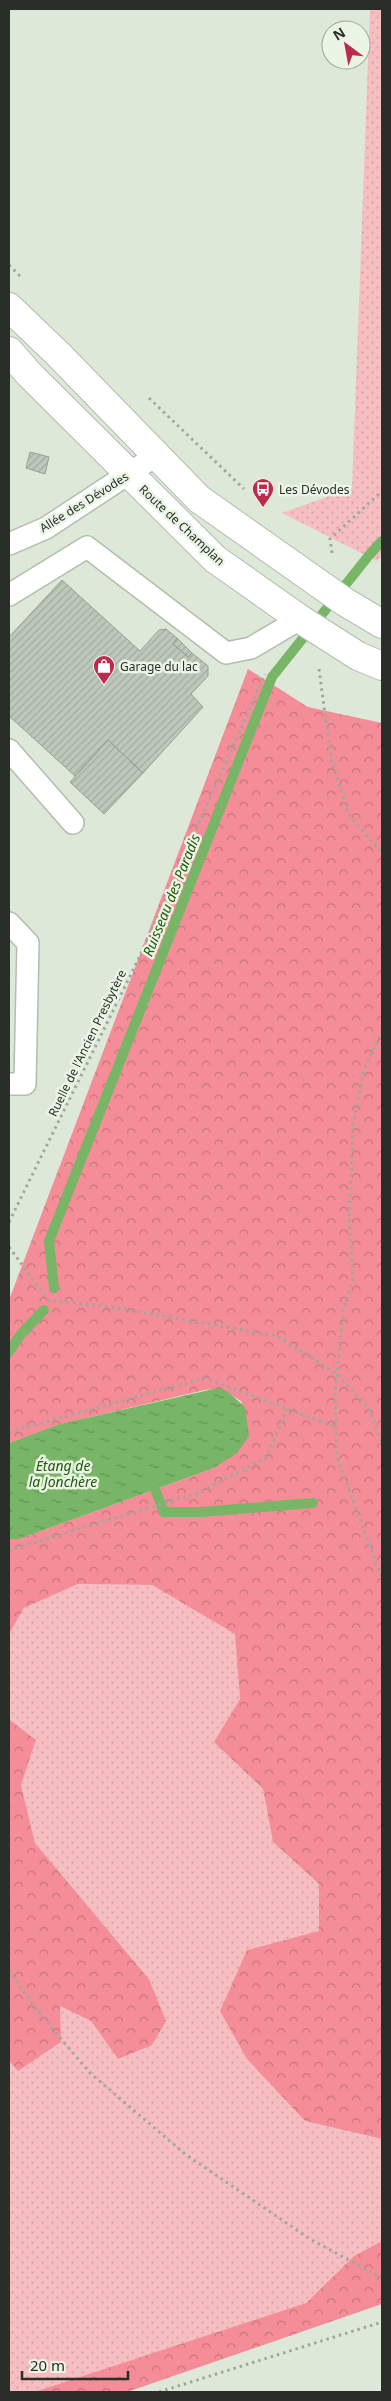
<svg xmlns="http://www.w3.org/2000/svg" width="391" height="2401" font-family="'Noto Sans',sans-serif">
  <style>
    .grass { fill: url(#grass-dots) }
    .forest { fill: url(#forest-crowns) }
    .water { fill: url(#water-ripples) }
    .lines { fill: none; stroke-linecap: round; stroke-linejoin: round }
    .stream { stroke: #79b566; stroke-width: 10 }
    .building { fill: url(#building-hatch); stroke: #96a193 }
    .service-casing { stroke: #b2bdae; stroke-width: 24 }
    .tertiary-casing { stroke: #b2bdae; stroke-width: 30 }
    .path { stroke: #9fa89c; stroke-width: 3; stroke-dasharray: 2.5 4; stroke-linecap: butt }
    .service { stroke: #fff; stroke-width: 21 }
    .tertiary { stroke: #fff; stroke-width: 28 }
    .labels { text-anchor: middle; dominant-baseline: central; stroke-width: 5; stroke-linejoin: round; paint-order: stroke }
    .poi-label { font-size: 12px; fill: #292e28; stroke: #eaf5e6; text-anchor: start }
    .street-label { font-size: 12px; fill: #292e28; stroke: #eaf5e6 }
    .water-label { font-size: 14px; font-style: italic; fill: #215906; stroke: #eaf5e6 }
  </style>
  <defs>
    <pattern id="grass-dots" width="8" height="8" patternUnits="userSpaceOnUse" patternTransform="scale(1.25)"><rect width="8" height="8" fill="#f7bec2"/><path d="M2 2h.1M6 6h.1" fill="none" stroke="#d4a4a7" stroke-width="1.8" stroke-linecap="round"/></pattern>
    <pattern id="forest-crowns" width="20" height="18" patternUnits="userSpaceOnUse" patternTransform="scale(1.25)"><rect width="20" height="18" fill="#f58d98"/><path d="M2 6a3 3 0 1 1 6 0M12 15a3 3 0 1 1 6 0" fill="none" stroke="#c6747c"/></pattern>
    <pattern id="water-ripples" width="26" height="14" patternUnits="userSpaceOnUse" patternTransform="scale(1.25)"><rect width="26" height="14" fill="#79b566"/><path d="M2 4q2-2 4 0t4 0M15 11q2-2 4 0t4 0" fill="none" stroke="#639454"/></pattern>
    <pattern id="building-hatch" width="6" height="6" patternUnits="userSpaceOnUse" patternTransform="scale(1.25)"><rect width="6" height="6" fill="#bdc8ba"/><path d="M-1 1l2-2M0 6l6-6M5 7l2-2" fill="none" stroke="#a2aca0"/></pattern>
  </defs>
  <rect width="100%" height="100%" fill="#dde8d9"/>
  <path class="grass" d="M370 9H382V556L377 561 282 513 352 488Z
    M78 1584 152 1585 236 1634 240 1699 215 1742 263 1789 273 1842 319 1884V1932L247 1950 305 2121 382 2139V2241L354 2256 306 2303 34 2392H9V2061L18 2070 60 2005 91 2021 118 2059 149 1979 35 1843 21 1785 36 1740 9 1719V1634L24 1608Z"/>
  <path class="forest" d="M248 669 308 707 382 723V2139L305 2121 247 2059 220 2011 247 1950 319 1931V1884L273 1842 263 1789 214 1742 240 1699 235 1634 152 1585 78 1584 24 1608 9 1634V1539H19L214 1468 242 1402C229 1393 221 1388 205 1390L61 1424 9 1443V1300Z
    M9 1719 36 1740 21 1785 35 1843 149 1979 166 2021 152 2045 118 2059 91 2021 60 2006 61 2042 18 2071 9 2061Z
    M382 2241V2304L127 2392H34L306 2303 354 2256Z"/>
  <path class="water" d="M218 1388 227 1391 245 1407 249 1436 237 1453 214 1468 19 1539H9V1443L60 1424Z"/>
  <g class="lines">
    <path class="stream" d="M54 1288 49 1241 272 677 370 554 382 541
      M9 1352 21 1334 44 1310
      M150 1477 164 1512H200L313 1503"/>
  </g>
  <path class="building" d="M30 452 49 457 45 474 26 468Z
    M62 580 140 651 159 630 166 629 177 638 173 644 188 657 192 653 208 666V676L191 694 203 707 143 773 108 740 75 776 9 716V637Z
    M177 638 192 653 188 657 173 644Z
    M108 740 143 773 104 814 70 782Z"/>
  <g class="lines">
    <g class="service-casing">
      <path id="service" d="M9 544 46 528 157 455
        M9 595 87 547 226 653 251 648 300 619
        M9 750 73 823
        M9 923 28 943 25 1084H9"/>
    </g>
    <g class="tertiary-casing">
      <path id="tertiary" d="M9 307 59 355 199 499 345 602 382 624
        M9 351 29 374 215 559 300 619 358 656 382 666"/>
    </g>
    <path class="path" d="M9 265 21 277
      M149 398 244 489
      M332 553 330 539 382 491
      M319 669 331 759 349 815 382 853
      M382 1030 364 1070 353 1126 349 1215 353 1279 343 1311 335 1396 337 1457 382 1579
      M9 1222 138 960 265 674
      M9 1247 48 1300 117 1308 277 1336 337 1374 369 1408 382 1445
      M9 1432 205 1378 336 1427
      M9 1550 198 1493 266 1458 287 1409
      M9 1970 35 2008 90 2073 185 2154 310 2239 382 2278
      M159 2392 382 2322"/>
    <use href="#service" class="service"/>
    <use href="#tertiary" class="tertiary"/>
  </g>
  <defs>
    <g id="bus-pin" transform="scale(1.125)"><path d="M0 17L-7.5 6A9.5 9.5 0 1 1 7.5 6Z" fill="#bc2b4b" stroke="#eaf5e6"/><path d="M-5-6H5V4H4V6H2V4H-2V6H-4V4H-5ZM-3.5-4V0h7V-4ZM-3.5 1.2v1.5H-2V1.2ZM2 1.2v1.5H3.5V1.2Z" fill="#fff"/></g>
    <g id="shop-pin" transform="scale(1.125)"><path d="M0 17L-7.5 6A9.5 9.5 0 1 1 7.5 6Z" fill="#bc2b4b" stroke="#eaf5e6"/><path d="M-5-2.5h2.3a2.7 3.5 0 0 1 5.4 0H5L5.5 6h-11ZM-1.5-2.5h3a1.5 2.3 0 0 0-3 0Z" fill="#fff"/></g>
  </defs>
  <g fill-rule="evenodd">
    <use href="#bus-pin" x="263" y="489"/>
    <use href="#shop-pin" x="104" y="666"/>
  </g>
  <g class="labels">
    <g class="poi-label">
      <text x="279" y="489">Les Dévodes</text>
      <text x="120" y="666">Garage du lac</text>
    </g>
    <g class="street-label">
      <text transform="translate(84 502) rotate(-32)">Allée des Dévodes</text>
      <text transform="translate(182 525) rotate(43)">Route de Champlan</text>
      <text transform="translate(87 1043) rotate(-64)">Ruelle de l'Ancien Presbytère</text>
    </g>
    <g class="water-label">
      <text transform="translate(171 895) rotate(-68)">Ruisseau des Paradis</text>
      <text x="63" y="1465">Étang de<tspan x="63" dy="16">la Jonchère</tspan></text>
    </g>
  </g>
  <rect width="391" height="2401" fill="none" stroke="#292e28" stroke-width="20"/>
  <g transform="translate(346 45) rotate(328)"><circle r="24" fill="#eaf5e6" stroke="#9da59a"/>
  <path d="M0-4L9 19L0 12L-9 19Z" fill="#bc2b4b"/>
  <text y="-8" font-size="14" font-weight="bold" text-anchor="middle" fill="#292e28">N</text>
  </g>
  <path d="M22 2371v8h106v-8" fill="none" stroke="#292e28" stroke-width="2.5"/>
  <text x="30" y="2371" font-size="15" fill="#292e28" stroke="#eaf5e6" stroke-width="4" paint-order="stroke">20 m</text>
</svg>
